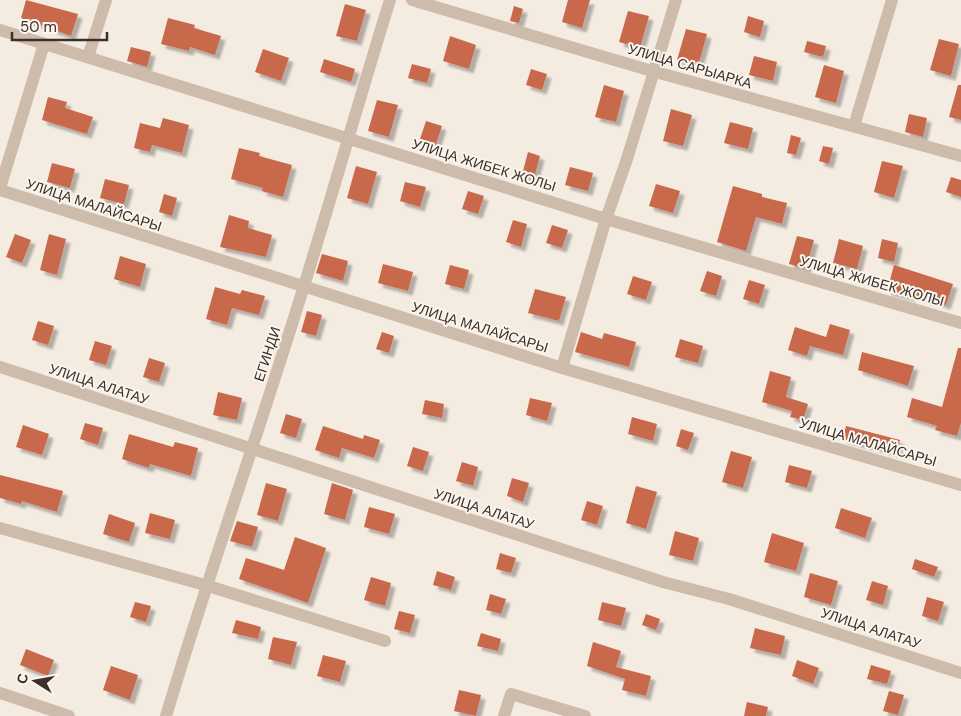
<svg xmlns="http://www.w3.org/2000/svg" width="961" height="716" font-family="'DM Sans',sans-serif">
  <style>
    .building { fill: #c8694b; filter: url(#shadow) }
    .lines { fill: none; stroke-linecap: round; stroke-linejoin: round }
    .minor { stroke: #cdbbac; stroke-width: 12 }
    .labels { text-anchor: middle; dominant-baseline: central; stroke-width: 4; stroke-linejoin: round; paint-order: stroke }
    .street-label { font-size: 14px; fill: #3b302b; stroke: #fbf5ee }
  </style>
  <defs>
    <filter id="shadow"><feDropShadow dx="4.5" dy="4.5" stdDeviation="1" flood-color="#0004"/></filter>
  </defs>
  <rect width="100%" height="100%" fill="#f4ebe1"/>
  <path class="building" d="M26 0 78 14 71 36 21 18Z
    M568 0H590L582 28 562 22Z
    M345 4 366 10 357 41 336 36Z
    M514 6 523 9 519 23 510 21Z
    M628 11 649 16 640 48 619 42Z
    M748 16 764 21 760 37 744 32Z
    M168 18 195 25 194 28 221 36 215 55 190 47 189 51 161 44Z
    M686 29 707 34 698 66 677 60Z
    M450 36 476 45 469 69 443 61Z
    M939 39 959 44 951 76 930 70Z
    M807 41 826 46 823 57 804 52Z
    M131 47 151 52 147 67 127 61Z
    M263 49 289 58 281 81 255 72Z
    M754 56 777 62 773 81 749 75Z
    M324 59 355 69 351 82 320 72Z
    M412 64 431 69 427 83 408 78Z
    M824 65 844 71 836 103 815 97Z
    M531 69 547 74 542 90 526 85Z
    M604 85 624 91 616 122 595 117Z
    M958 85H961V120L949 117Z
    M48 97 67 102 65 108 93 117 87 134 42 120Z
    M377 100 398 105 389 137 368 131Z
    M671 109 692 115 683 146 663 141Z
    M909 114 927 118 923 137 905 132Z
    M163 118 189 125 182 153 152 145 150 152 134 148 140 123 160 128Z
    M426 121 442 126 436 144 420 139Z
    M730 122 753 128 748 149 724 143Z
    M791 135 801 138 796 155 787 153Z
    M823 146 833 148 829 164 819 161Z
    M239 148 260 153 259 156 292 165 283 197 262 191 263 188 231 179Z
    M528 152 540 156 534 178 522 175Z
    M882 161 903 166 894 198 874 192Z
    M52 163 75 169 70 188 47 182Z
    M356 166 377 172 368 204 347 198Z
    M570 167 593 173 588 191 565 185Z
    M951 177 961 180V197L946 192Z
    M105 179 129 185 124 204 100 198Z
    M405 182 426 187 420 207 400 201Z
    M656 184 680 191 673 213 649 206Z
    M733 186 762 194V197L787 203 782 224 756 217 746 251 717 242Z
    M468 191 484 196 478 214 462 209Z
    M164 194 177 198 172 216 159 212Z
    M229 215 249 221 248 228 272 235 266 257 220 247Z
    M513 220 527 224 521 247 506 242Z
    M552 225 568 230 562 248 546 243Z
    M15 234 31 240 22 263 6 257Z
    M49 234 66 239 57 275 40 270Z
    M797 236 814 240 806 269 789 264Z
    M839 239 863 246 857 269 833 263Z
    M882 239 898 243 894 262 878 258Z
    M322 254 348 261 343 281 316 273Z
    M120 256 146 264 140 287 114 279Z
    M383 264 413 272 408 291 378 283Z
    M450 265 469 270 464 289 445 284Z
    M894 265 953 284 946 305 912 294 911 297 887 291Z
    M707 271 722 276 716 296 700 291Z
    M633 276 652 282 646 300 627 294Z
    M749 280 765 285 759 304 743 299Z
    M215 287 240 294 242 290 265 296 259 315 232 308 227 325 206 319Z
    M535 289 566 297 559 321 528 313Z
    M307 311 322 315 316 336 301 332Z
    M38 321 54 326 48 345 32 340Z
    M830 324 850 330 843 355 810 346 807 356 788 350 795 327 826 337Z
    M382 332 394 336 389 353 376 349Z
    M581 332 602 339 604 333 636 342 629 367 575 352Z
    M680 339 703 346 698 363 675 357Z
    M95 341 112 346 106 365 89 360Z
    M958 348H961V423L957 436 935 430 937 426 907 417 912 398 942 407Z
    M862 352 914 366 908 386 858 370Z
    M149 358 165 363 159 382 143 377Z
    M770 371 791 377 786 397 808 404 803 420 790 417 792 411 762 402Z
    M218 392 242 398 237 420 213 415Z
    M530 398 552 403 547 421 526 415Z
    M425 400 444 404 442 418 422 414Z
    M286 414 302 419 296 438 280 433Z
    M632 417 657 424 653 441 628 434Z
    M85 423 103 428 98 445 80 439Z
    M23 425 49 434 42 455 16 447Z
    M323 426 363 439 364 435 380 440 374 458 342 448 339 458 315 450Z
    M846 426 900 440 897 453 843 439Z
    M681 429 694 433 688 450 676 446Z
    M129 434 173 447 175 442 198 448 191 476 150 464 149 468 122 459Z
    M413 447 429 452 423 471 407 466Z
    M731 451 752 457 743 488 722 482Z
    M462 462 478 467 473 486 456 481Z
    M789 465 812 471 807 488 785 482Z
    M0 475 63 491 57 512 22 501 21 504 0 498Z
    M512 478 529 483 523 502 507 496Z
    M266 483 287 489 278 521 257 515Z
    M332 483 353 490 345 520 324 514Z
    M636 486 657 492 646 529 626 523Z
    M587 501 603 506 597 525 581 520Z
    M369 507 395 514 389 534 364 527Z
    M841 508 872 518 865 538 835 528Z
    M150 513 175 520 170 539 145 533Z
    M109 514 135 523 129 542 103 534Z
    M237 521 258 527 252 547 230 541Z
    M675 531 699 538 693 561 669 555Z
    M772 533 804 543 796 571 764 562Z
    M295 537 326 548 308 603 239 579 246 558 284 570Z
    M500 553 516 558 511 573 496 569Z
    M915 559 938 567 934 577 912 569Z
    M437 571 455 577 451 590 433 585Z
    M810 573 838 581 831 605 804 597Z
    M371 577 391 583 385 606 364 600Z
    M872 581 888 586 883 605 866 600Z
    M490 594 506 599 501 614 486 610Z
    M927 597 944 602 938 621 922 616Z
    M135 602 151 606 146 622 130 617Z
    M602 602 626 608 621 626 598 620Z
    M399 611 415 615 410 633 394 629Z
    M646 614 660 619 656 630 642 625Z
    M236 620 261 627 258 639 232 633Z
    M755 628 785 636 781 655 750 648Z
    M481 633 501 639 498 651 477 646Z
    M273 637 297 642 291 665 268 659Z
    M593 642 621 651 616 667 651 676 646 696 622 690 625 679 587 666Z
    M26 649 54 660 48 676 20 665Z
    M323 655 346 661 340 682 317 676Z
    M797 660 819 668 813 684 792 676Z
    M871 665 891 671 887 684 867 679Z
    M111 666 138 675 130 700 103 690Z
    M459 690 481 695 476 716 454 711Z
    M889 691 904 695 898 715 883 711Z
    M747 702 768 707 766 716H744Z"/>
  <g class="lines">
    <path class="minor" d="M412 0 652 71 961 156
      M0 30 606 219 961 323
      M88 57 106 0
      M854 126 892 0
      M0 188 44 44
      M0 190 562 368 961 485
      M0 367 663 582 729 599 961 673
      M562 368 606 219 626 162 676 0
      M0 528 205 585 385 641
      M0 693 69 716
      M166 716C209 573 259 432 303 289 333 193 360 96 390 0
      M504 716 511 694 585 716"/>
  </g>
  <g class="labels">
    <g class="street-label">
      <text transform="translate(690 66) rotate(16)">УЛИЦА САРЫАРКА</text>
      <text transform="translate(484 165) rotate(17)">УЛИЦА ЖИБЕК ЖОЛЫ</text>
      <text transform="translate(94 205) rotate(18)">УЛИЦА МАЛАЙСАРЫ</text>
      <text transform="translate(872 281) rotate(16)">УЛИЦА ЖИБЕК ЖОЛЫ</text>
      <text transform="translate(480 327) rotate(17)">УЛИЦА МАЛАЙСАРЫ</text>
      <text transform="translate(267 354) rotate(-72)">ЕГИНДИ</text>
      <text transform="translate(99 384) rotate(18)">УЛИЦА АЛАТАУ</text>
      <text transform="translate(868 442) rotate(16)">УЛИЦА МАЛАЙСАРЫ</text>
      <text transform="translate(484 509) rotate(18)">УЛИЦА АЛАТАУ</text>
      <text transform="translate(871 628) rotate(18)">УЛИЦА АЛАТАУ</text>
    </g>
  </g>
  <g transform="translate(35 681) rotate(281)" stroke="#fbf5ee" stroke-width="4" paint-order="stroke">
  <path d="M0-4L9 19L0 12L-9 19Z" fill="#3b302b"/>
  <text y="-8" font-size="14" font-weight="bold" text-anchor="middle" fill="#3b302b">С</text>
  </g>
  <path d="M12 32v8h95v-8" fill="none" stroke="#3b302b" stroke-width="2.5"/>
  <text x="20" y="32" font-size="15" fill="#3b302b" stroke="#fbf5ee" stroke-width="4" paint-order="stroke">50 m</text>
</svg>
